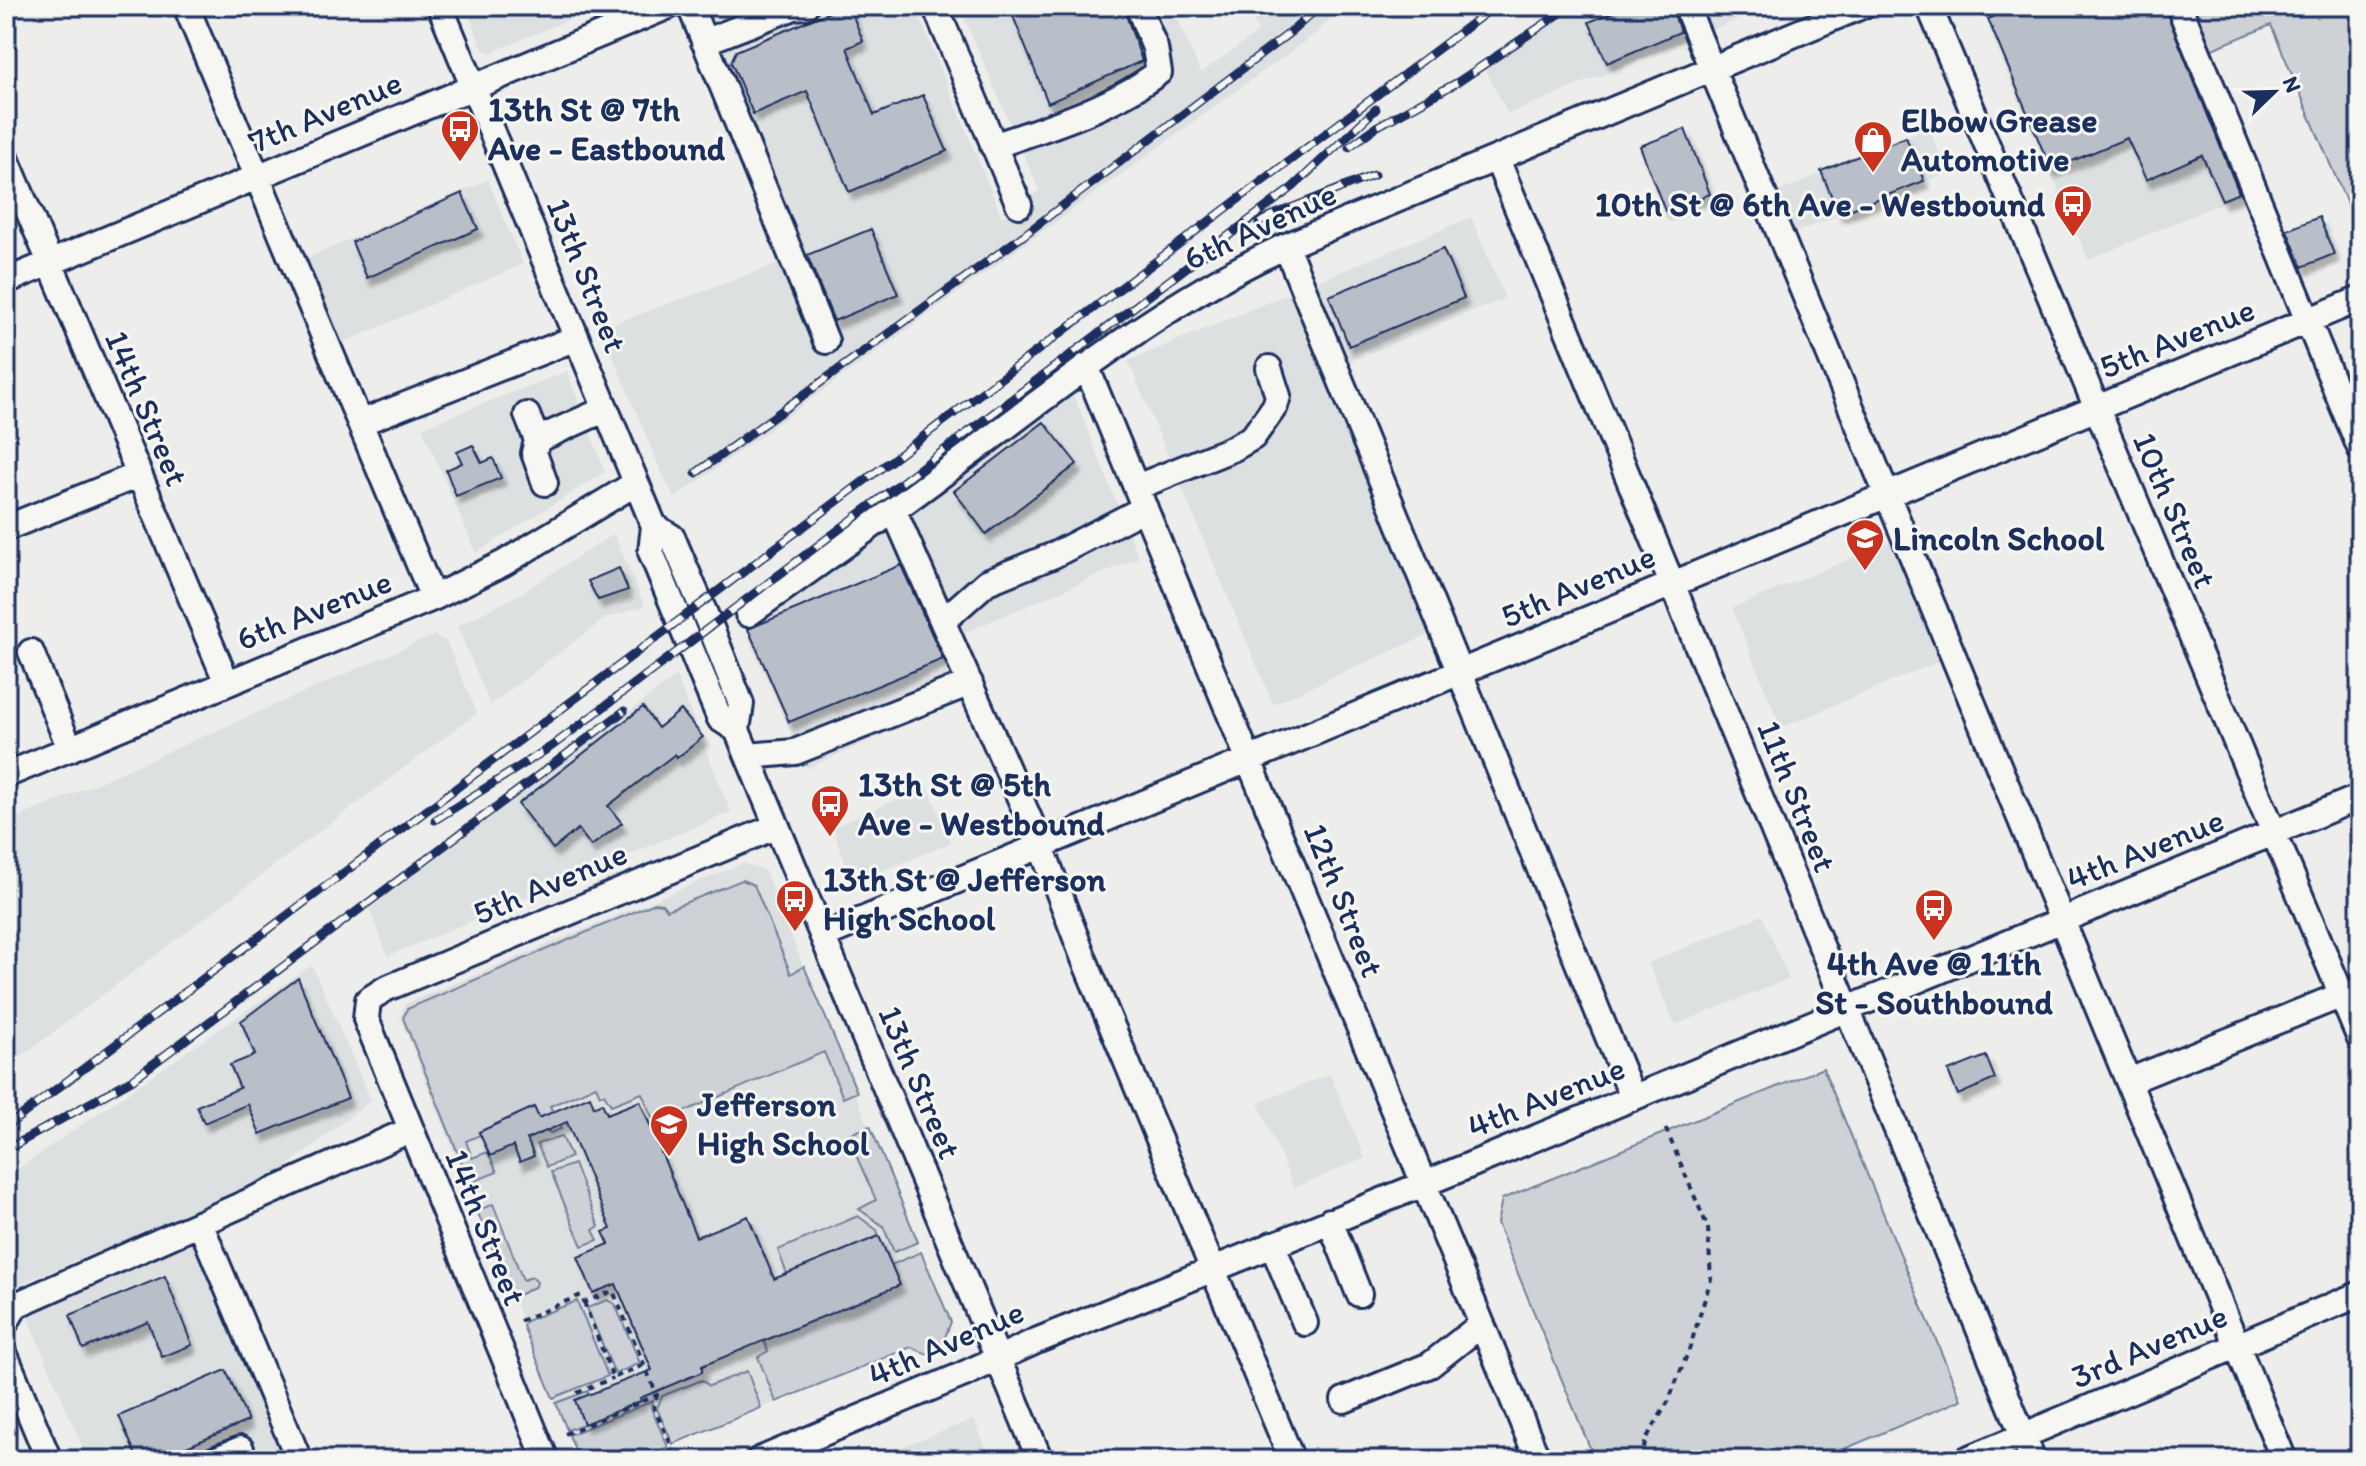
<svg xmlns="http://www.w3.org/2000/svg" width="2366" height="1466" font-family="Itim,sans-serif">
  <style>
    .built { fill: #dde0e1 }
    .green { fill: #ced2d7; stroke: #74809a; stroke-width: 2 }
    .building { fill: #b9bfc8; stroke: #1b2f5e; stroke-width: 2; filter: url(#shadow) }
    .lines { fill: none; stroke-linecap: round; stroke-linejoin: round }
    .minor-casing { stroke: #1b2f5e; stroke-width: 30 }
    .path { stroke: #1b2f5e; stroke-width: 4; stroke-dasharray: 6 6; stroke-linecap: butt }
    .minor { stroke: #f6f6f2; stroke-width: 24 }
    .rail-casing { stroke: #1b2f5e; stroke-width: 9 }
    .rail { stroke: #f6f6f2; stroke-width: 6; stroke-dasharray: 18; stroke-linecap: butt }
    .labels { text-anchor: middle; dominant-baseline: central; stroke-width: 6; stroke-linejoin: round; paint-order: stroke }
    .poi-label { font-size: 34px; font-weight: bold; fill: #1b2f5e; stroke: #f6f6f2; text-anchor: start }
    .street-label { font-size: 34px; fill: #1b2f5e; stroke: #f6f6f2 }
  </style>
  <defs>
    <filter id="shadow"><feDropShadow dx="4.5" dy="8" stdDeviation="2" flood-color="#0004"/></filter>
  </defs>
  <rect width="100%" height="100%" fill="#edeeec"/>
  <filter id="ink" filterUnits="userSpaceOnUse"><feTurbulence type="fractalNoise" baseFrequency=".0125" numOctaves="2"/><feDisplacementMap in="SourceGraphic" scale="16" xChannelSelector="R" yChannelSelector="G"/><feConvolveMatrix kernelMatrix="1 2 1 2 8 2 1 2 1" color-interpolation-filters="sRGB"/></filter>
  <g filter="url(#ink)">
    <path class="built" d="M465 6H601L490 53 483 50Z
      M720 6H915L1002 217 1039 190 959 6H1172L1201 73 1258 32 1248 6H1342L1319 31 675 498 659 467 601 328 786 261 688 19Z
      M1578 6H1770L1508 114 1484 67Z
      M1981 6H2173L2248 192 2088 260Z
      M1929 127 1947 173 1787 236 1769 196Z
      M488 180 523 264 343 343 306 258Z
      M1471 217 1505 298 1327 371 1437 631 1273 704 1128 361Z
      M567 371 605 472 476 553 422 428Z
      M1070 386 1139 558 959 635 982 691 806 769 747 624Z
      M614 534 645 606 606 618 490 705 457 626 518 595Z
      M1895 540 1944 659 1781 728 1732 608Z
      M434 635 446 641 477 713 6 1068V823Z
      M676 676 731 812 388 956 369 909Z
      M928 786 951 843 853 883 832 827Z
      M743 863 765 871 947 1320 946 1332 635 1460H579L400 1018 405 1004Z
      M1762 915 1789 979 1675 1025 1648 963Z
      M312 965 371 1100 270 1180 6 1290V1177Z
      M1330 1074 1365 1158 1294 1188 1258 1103Z
      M195 1242 287 1457 279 1460H88L26 1314Z
      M974 1419 991 1460H894L890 1451Z"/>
    <path class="green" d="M2192 6H2360V234L2271 25 2210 50Z
      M742 880 754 885 791 974 804 966 857 1092 843 1098 824 1052 655 1124 642 1093 611 1105 604 1094 600 1095 596 1086 550 1106 561 1129 551 1133 545 1131 534 1107 479 1132 480 1135 466 1141 472 1158 488 1152 497 1172 470 1183 403 1018 407 1009 655 903 662 904 667 910Z
      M1823 1068 1961 1400 1818 1460H1595L1497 1223 1502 1199Z
      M870 1126 918 1242 894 1252 883 1226 859 1209 876 1200 847 1135Z
      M562 1136 571 1157 547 1167 537 1144Z
      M574 1164 599 1226 593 1230 598 1240 582 1246 551 1172Z
      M493 1204 523 1280 532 1277 537 1282 536 1286 513 1298 477 1211Z
      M858 1216 877 1230 879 1236 787 1274 778 1250Z
      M921 1252 951 1322 941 1347 927 1354 911 1347 776 1402 758 1357 768 1351 764 1341 899 1284 891 1265Z
      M607 1300 615 1304 640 1363 615 1374 587 1308Z
      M577 1301 608 1376 553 1398 523 1326 526 1321Z
      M747 1371 761 1408 673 1444 657 1409 662 1396 702 1380 709 1386Z
      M588 1391V1395L575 1400 584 1424 567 1430 556 1403Z
      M653 1401 651 1408 668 1447 638 1460H579L569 1435Z"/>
    <path class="building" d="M844 6H849L863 41 847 48 874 115 923 95 947 151 849 192 807 91 753 114 731 62 736 51Z
      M1009 6H1123L1142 61 1048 103Z
      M1628 6H1671L1680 32 1607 63 1589 22Z
      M2018 6H2164L2239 193 2222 200 2202 155 2146 180 2127 138 2051 170 1988 19Z
      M1685 129 1710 194 1665 211 1640 146Z
      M1906 137 1924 181 1839 214 1821 171Z
      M462 193 478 229 367 278 352 242Z
      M2319 217 2334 254 2302 267 2287 230Z
      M871 229 898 294 834 321 807 255Z
      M1443 249 1464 298 1349 346 1329 296Z
      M1044 422 1077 464 986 534 954 491Z
      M473 445 482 463 493 458 501 478 456 496 446 470 462 463 457 452Z
      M901 565 943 659 789 722 748 629Z
      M619 568 628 590 598 600 588 581Z
      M643 707 658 728 681 710 703 737 677 758 675 754 608 806 622 823 591 846 578 829 553 849 518 804Z
      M298 978 348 1098 260 1134 248 1104 204 1123 197 1106 240 1088 230 1065 255 1055 241 1021Z
      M1986 1056 1995 1079 1958 1095 1948 1071Z
      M590 1096 594 1107 602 1103 607 1114 640 1101 696 1237 748 1216 774 1279 879 1236 900 1285 702 1366V1372L640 1398 641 1401 584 1424 575 1400 652 1370 616 1284 593 1293 578 1257 609 1244 603 1232 611 1229 567 1122 527 1139 534 1156 520 1162 513 1146 490 1156 479 1132 534 1107 539 1118Z
      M165 1276 192 1345 162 1357 148 1322 83 1349 70 1315Z
      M226 1370 248 1421 156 1460H138L119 1416Z"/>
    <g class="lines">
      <g class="minor-casing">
        <path id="minor" d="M186 6 433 598
          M440 6 654 526 651 552 720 719 737 730
          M690 6 826 341
          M935 6 1019 205
          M1686 6 2284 1460
          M1929 6 2360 1039
          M2179 6 2360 448
          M704 42 794 7 805 6
          M993 146C1049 127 1112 108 1159 72L1155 48 1138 6
          M6 158 227 683
          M1497 159 2033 1460
          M1286 246 1633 1098
          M6 281 669 6
          M1086 366 1538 1460
          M527 415 537 440
          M360 423 576 338
          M545 483 534 453 537 440 606 409
          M1137 487 1234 448 1253 437 1275 406 1278 396 1269 368
          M894 511 1041 846 1084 959 1292 1460
          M654 526 672 537 711 628 741 704 737 730 1040 1460
          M6 528 138 475
          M748 614C824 560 901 506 975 450 1075 375 1172 298 1286 246L1862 6
          M943 621 987 582 1054 555 1145 508
          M31 652 70 749
          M748 756 795 752 970 683
          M6 775 433 598 504 563 636 483
          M823 936 2360 299
          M2129 1081 2342 995 2360 991
          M1330 1221 1359 1294
          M200 1223 299 1460
          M1272 1244 1305 1323
          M6 1322 16 1305 410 1130
          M6 1357 49 1460
          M1344 1400 1430 1365 1482 1324
          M214 1460 241 1449
          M546 1460 366 1019 368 1000 385 989 777 826
          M759 1460 962 1375 1036 1341 1463 1168 2360 797
          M1965 1460 2360 1294"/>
      </g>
      <path class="path" d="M584 1302 613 1378 644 1365
        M520 1321 581 1295 584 1302 613 1291 657 1395 654 1408 673 1449
        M577 1393 613 1378
        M565 1434 657 1395
        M1641 1460 1646 1439 1668 1402 1689 1350 1711 1279 1708 1228 1665 1127"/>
      <use href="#minor" class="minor"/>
      <g class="rail-casing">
        <path id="rail" d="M1349 147 1376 127 1458 82 1571 6
          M1259 223 1271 216 1374 175
          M696 473 1024 235 1292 31 1320 6
          M435 820 552 746 1293 187 1376 109
          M6 1127 1495 6
          M6 1150 133 1079 624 711"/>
      </g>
      <use href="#rail" class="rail"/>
    </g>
  </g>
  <defs>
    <g id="bus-pin" transform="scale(2)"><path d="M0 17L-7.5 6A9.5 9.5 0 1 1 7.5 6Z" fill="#c8321e" stroke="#f6f6f2"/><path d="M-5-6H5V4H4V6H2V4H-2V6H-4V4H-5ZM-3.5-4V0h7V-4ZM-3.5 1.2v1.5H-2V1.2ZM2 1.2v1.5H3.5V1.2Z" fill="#fff"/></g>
    <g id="shop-pin" transform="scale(2)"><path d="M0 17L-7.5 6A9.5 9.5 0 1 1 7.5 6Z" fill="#c8321e" stroke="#f6f6f2"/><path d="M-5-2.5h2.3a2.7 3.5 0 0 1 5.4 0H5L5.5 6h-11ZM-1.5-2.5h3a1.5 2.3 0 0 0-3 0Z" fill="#fff"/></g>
    <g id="school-pin" transform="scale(2)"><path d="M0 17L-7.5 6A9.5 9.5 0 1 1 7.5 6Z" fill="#c8321e" stroke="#f6f6f2"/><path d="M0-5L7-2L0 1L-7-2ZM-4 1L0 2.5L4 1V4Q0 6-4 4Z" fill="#fff"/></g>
  </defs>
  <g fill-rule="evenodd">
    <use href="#bus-pin" x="460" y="129"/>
    <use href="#shop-pin" x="1873" y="140"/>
    <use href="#bus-pin" x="2073" y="204"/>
    <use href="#school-pin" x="1865" y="538"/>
    <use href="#bus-pin" x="830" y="804"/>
    <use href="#bus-pin" x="795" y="899"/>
    <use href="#bus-pin" x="1934" y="908"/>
    <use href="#school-pin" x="669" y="1124"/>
  </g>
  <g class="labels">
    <g class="poi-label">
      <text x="488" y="109">13th St @ 7th<tspan x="488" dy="39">Ave - Eastbound</tspan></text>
      <text x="1901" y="120">Elbow Grease<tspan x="1901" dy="39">Automotive</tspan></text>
      <text x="2045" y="204" text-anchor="end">10th St @ 6th Ave - Westbound</text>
      <text x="1893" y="538">Lincoln School</text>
      <text x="858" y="784">13th St @ 5th<tspan x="858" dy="39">Ave - Westbound</tspan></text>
      <text x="823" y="879">13th St @ Jefferson<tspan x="823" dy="39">High School</tspan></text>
      <text x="1934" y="963" text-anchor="middle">4th Ave @ 11th<tspan x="1934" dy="39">St - Southbound</tspan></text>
      <text x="697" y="1104">Jefferson<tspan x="697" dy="39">High School</tspan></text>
    </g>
    <g class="street-label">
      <text transform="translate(325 112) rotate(-23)">7th Avenue</text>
      <text transform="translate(1260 226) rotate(-25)">6th Avenue</text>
      <text transform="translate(587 275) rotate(68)">13th Street</text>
      <text transform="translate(2177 338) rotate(-22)">5th Avenue</text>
      <text transform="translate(147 408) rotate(67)">14th Street</text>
      <text transform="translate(2175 510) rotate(67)">10th Street</text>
      <text transform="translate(1578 586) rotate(-23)">5th Avenue</text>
      <text transform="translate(314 610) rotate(-22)">6th Avenue</text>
      <text transform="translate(1797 796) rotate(68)">11th Street</text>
      <text transform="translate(2145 849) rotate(-22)">4th Avenue</text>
      <text transform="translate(550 883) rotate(-23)">5th Avenue</text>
      <text transform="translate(1344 900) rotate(68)">12th Street</text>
      <text transform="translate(920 1082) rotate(67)">13th Street</text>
      <text transform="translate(1546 1097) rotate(-22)">4th Avenue</text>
      <text transform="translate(486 1227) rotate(68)">14th Street</text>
      <text transform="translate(946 1343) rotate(-24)">4th Avenue</text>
      <text transform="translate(2149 1346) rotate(-23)">3rd Avenue</text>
    </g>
  </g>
  <rect width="2366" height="1466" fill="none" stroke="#f6f6f2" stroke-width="32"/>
  <rect x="16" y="16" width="2334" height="1434" fill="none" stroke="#1b2f5e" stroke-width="3" filter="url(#ink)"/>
  <g transform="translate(2274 92) rotate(67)" stroke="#f6f6f2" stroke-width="6" paint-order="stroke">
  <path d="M0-6L14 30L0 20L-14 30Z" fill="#1b2f5e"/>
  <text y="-12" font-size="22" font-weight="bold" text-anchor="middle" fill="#1b2f5e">N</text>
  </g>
</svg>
